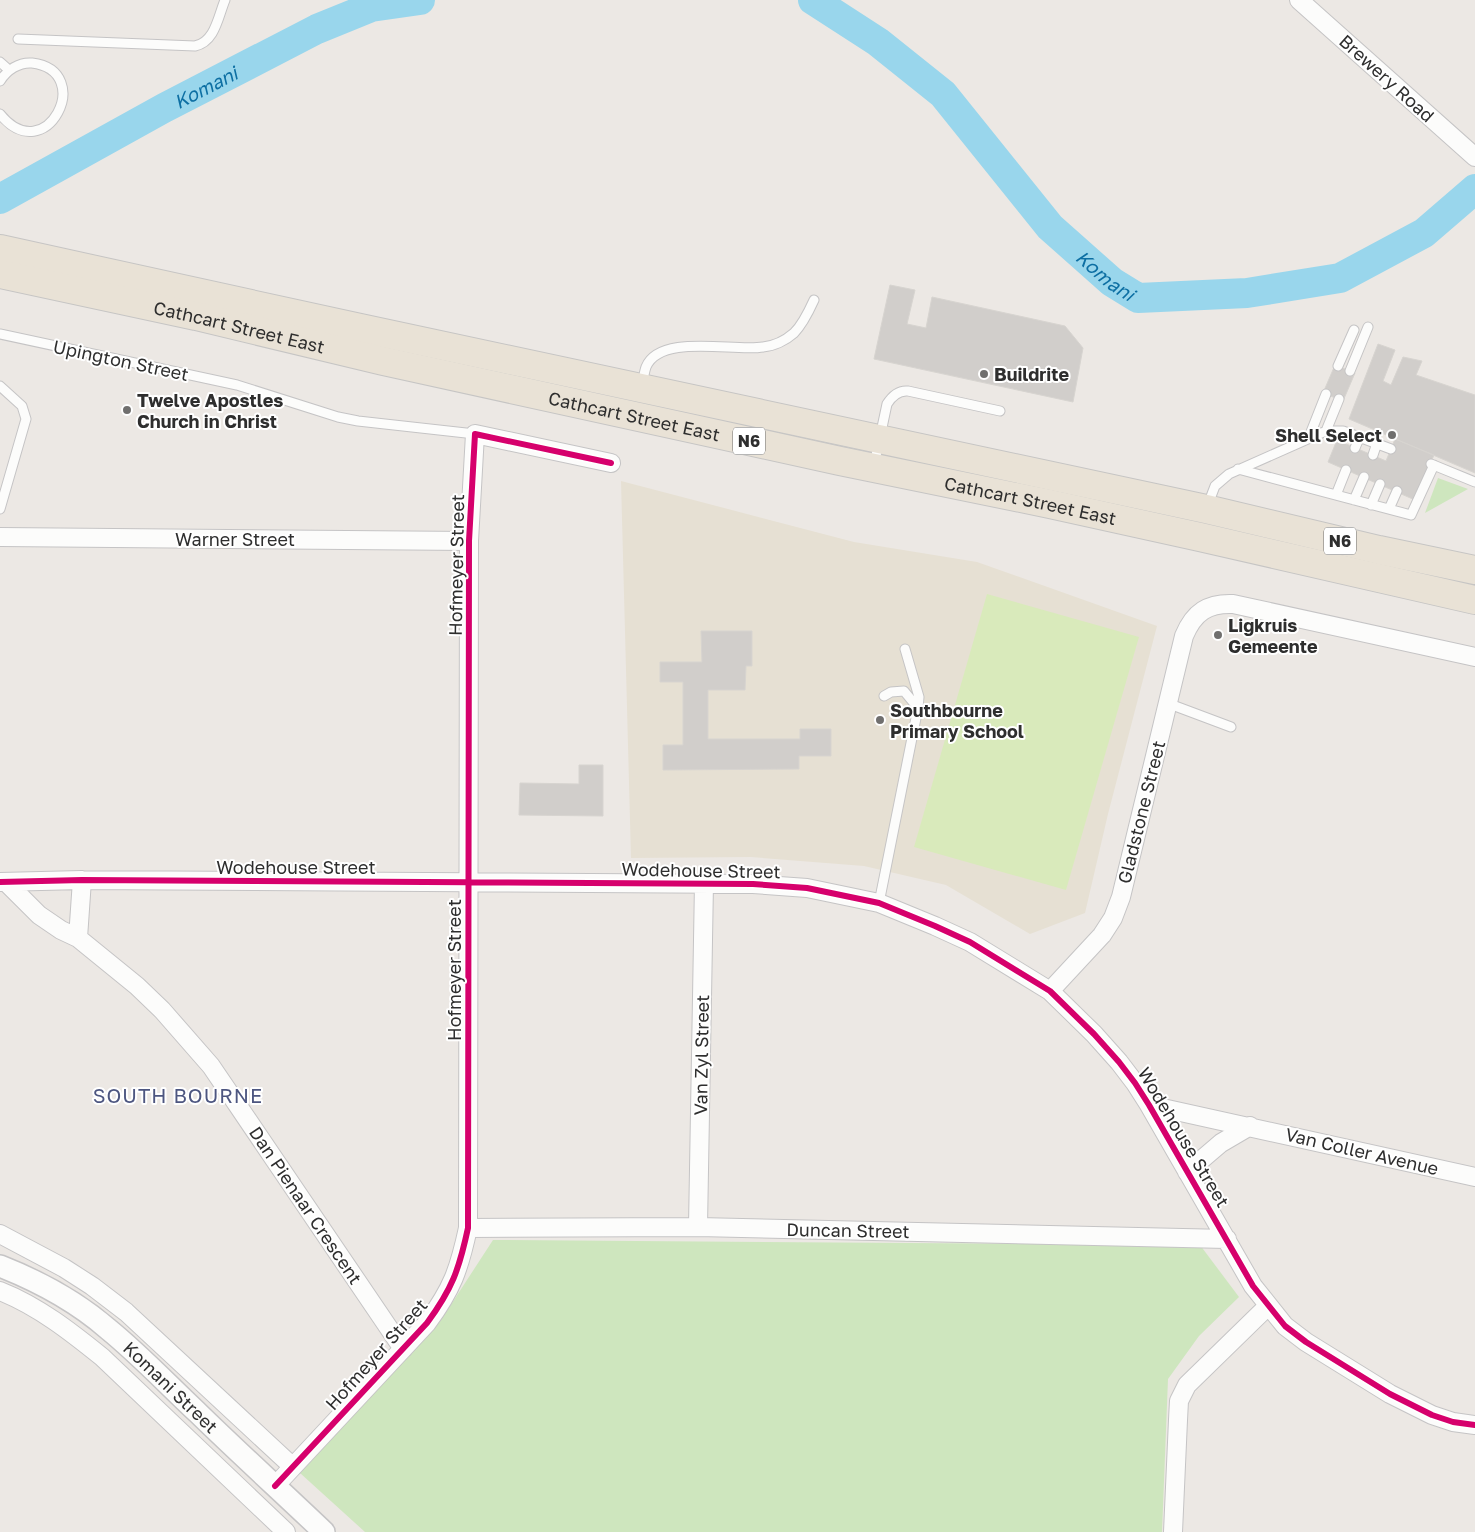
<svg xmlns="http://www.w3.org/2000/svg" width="1475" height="1532" font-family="'Golos Text',sans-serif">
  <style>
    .education { fill: #e6e0d3 }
    .green { fill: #cee6be }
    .pitch { fill: #d9eabb }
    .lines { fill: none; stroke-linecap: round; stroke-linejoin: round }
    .river { stroke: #99d6ec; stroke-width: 30 }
    .building { fill: #d1cecb; stroke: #d7d4d0 }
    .service-casing { stroke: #c5c4c5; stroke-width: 11 }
    .minor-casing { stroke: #c5c4c5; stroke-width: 20 }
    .tertiary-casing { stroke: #c5c4c5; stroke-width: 24 }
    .trunk-casing { stroke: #c6c5c4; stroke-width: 30 }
    .service { stroke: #fcfcfb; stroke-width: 9 }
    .minor { stroke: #fcfcfb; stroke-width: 18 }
    .tertiary { stroke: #fcfcfb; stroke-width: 21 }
    .trunk { stroke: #e9e2d6; stroke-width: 28 }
    .cycleway-casing { stroke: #fff; stroke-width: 9 }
    .cycleway { stroke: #d6006c; stroke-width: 6 }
    .poi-dot { fill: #706f6e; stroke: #fff; stroke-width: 2 }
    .labels { text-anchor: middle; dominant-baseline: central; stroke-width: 4; stroke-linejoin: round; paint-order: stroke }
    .shield { fill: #fff; stroke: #6d6d6d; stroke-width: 1 }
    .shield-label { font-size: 16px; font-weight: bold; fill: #2e2e2e }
    .street-label { font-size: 18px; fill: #2e2e2e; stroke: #fff }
    .poi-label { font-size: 18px; font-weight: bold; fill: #2e2e2e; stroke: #fff; text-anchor: start }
    .water-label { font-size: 19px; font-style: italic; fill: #0d6fa3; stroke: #fff }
    .quarter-label { font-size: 20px; letter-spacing: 1px; fill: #4d5680; stroke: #fff }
  </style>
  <rect width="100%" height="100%" fill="#ece8e4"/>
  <path class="education" d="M621 481 854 542 977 562 1157 626 1108 814 1085 913 1030 934 946 885 864 866 751 857 631 858Z"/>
  <path class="green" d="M1438 478 1468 489 1425 513Z
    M493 1240 1200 1245 1239 1297 1199 1336 1168 1379 1162 1532H365L300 1473 439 1323Z"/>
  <path class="pitch" d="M987 594 1139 637 1066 890 914 847Z"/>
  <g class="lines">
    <g class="river">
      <path id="s1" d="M813 0 878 42 943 94 1050 227 1112 282 1138 298 1247 293 1340 278 1424 233 1475 189"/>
      <path id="s2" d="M0 199 164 108 317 29 371 7 420 0"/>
    </g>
  </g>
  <path class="building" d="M890 285 915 290 907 324 926 328 932 297 1065 326 1083 348 1073 402 874 359Z
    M1378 344 1395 350 1383 381 1391 385 1403 357 1422 361 1416 375 1475 395V473L1349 419Z
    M1335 365 1355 373 1343 401 1323 393Z
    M1395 439 1434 455 1415 500 1328 462 1337 440 1386 461Z
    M701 631H752V666H746L745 690H708V739H800V729H831V756H799V769L663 770V745H683V682H660V662H702Z
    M579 765H603V816L519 815 520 783 579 784Z"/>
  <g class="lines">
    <g class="service-casing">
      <path id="service" d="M18 39 195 46C215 42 218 17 225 0
        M0 62 9 70
        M0 81C7 70 19 62 32 63 97 71 46 171 0 114
        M0 334 237 385 338 417 358 421 475 434
        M1338 366 1354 330
        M1350 371 1368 327
        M0 386 22 406 26 419 0 509
        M642 386C643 380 644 373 646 367 660 333 734 352 763 347 774 346 786 340 794 333 803 324 809 311 814 300
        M1326 431 1339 399
        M1309 437 1326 394
        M1355 448 1360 436
        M1373 455 1377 443
        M1431 464 1475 482
        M874 465 887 404C892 396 898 390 908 391L1000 411
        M1238 469 1411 515 1434 465
        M1336 495 1346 470
        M1354 500 1364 477
        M1371 505 1380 484
        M1207 507 1215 486 1229 474 1326 431H1343L1391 449
        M1389 509 1397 491
        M884 696 891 692 904 691 918 708
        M1167 703 1231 727
        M879 903 918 708 919 697 905 649"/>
    </g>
    <g class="minor-casing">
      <path id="minor" d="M1299 0 1475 157
        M0 537 469 541
        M0 882 82 880 753 884 807 888 879 903 935 926 970 942 1050 991 1094 1034 1119 1062 1135 1083 1149 1105 1253 1286 1285 1326 1306 1342 1390 1394 1432 1415 1453 1422 1475 1425
        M6 882 39 915 61 930 78 938 137 986 162 1010 211 1066 403 1349
        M78 938 82 880
        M1050 991 1102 935 1113 918 1121 897 1184 636C1194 612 1208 603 1233 604L1475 657
        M1149 1105 1475 1177
        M1187 1172 1221 1143 1250 1126
        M698 1227 704 883
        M468 1228 698 1227 1227 1239
        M0 1234 64 1268 92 1286 126 1312 293 1467
        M0 1291C38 1306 71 1332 102 1357L286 1532
        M275 1486 427 1323C452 1289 459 1270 468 1228L469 541 475 434 611 463
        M1173 1532 1178 1420 1179 1401 1187 1385 1268 1306"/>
    </g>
    <g class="tertiary-casing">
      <g id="tertiary">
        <path id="s3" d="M0 1266C38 1281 77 1302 108 1329 140 1355 167 1384 197 1412 239 1453 282 1492 324 1532"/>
      </g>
    </g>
    <g class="trunk-casing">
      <g id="trunk">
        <path d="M0 249 360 328 1206 509 1379 550 1475 570"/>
        <path id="s4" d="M0 274 196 316 383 361 840 461 1050 504 1200 537 1475 600"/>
      </g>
    </g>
    <use href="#service" class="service"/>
    <use href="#minor" class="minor"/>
    <use href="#tertiary" class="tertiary"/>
    <use href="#trunk" class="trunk"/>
    <g class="cycleway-casing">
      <path id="cycleway" d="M0 882 82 880 753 884 807 888 879 903 935 926 970 942 1050 991 1094 1034 1119 1062 1135 1083 1149 1105 1253 1286 1285 1326 1306 1342 1390 1394 1432 1415 1453 1422 1475 1425
        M275 1486 427 1323C452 1289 459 1270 468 1228L469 541 475 434 611 463"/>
    </g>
    <use href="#cycleway" class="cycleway"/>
  </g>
  <g class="poi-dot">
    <circle cx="984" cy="374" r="5"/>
    <circle cx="127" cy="410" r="5"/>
    <circle cx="1392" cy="435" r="5"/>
    <circle cx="1218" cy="635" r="5"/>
    <circle cx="880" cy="720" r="5"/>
  </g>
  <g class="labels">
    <g class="shield">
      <rect x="733" y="427.5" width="32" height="27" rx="4"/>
      <rect x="1324" y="527.5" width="32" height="27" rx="4"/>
    </g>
    <g class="shield-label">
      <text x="749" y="441">N6</text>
      <text x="1340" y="541">N6</text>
    </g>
    <g class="street-label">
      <text transform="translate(1387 78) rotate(42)">Brewery Road</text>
      <text stroke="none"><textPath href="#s4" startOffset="245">Cathcart Street East</textPath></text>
      <text transform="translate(121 360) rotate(12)">Upington Street</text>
      <text stroke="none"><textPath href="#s4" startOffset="650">Cathcart Street East</textPath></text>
      <text stroke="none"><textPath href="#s4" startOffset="1055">Cathcart Street East</textPath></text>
      <text x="235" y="539">Warner Street</text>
      <text transform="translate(456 565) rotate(-89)">Hofmeyer Street</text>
      <text transform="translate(1141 812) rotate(-76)">Gladstone Street</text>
      <text x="296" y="867">Wodehouse Street</text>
      <text transform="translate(701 870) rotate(1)">Wodehouse Street</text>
      <text transform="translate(454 970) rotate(-90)">Hofmeyer Street</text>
      <text transform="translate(701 1055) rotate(-89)">Van Zyl Street</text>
      <text transform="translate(1184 1137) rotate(59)">Wodehouse Street</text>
      <text transform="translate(1362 1151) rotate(13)">Van Coller Avenue</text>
      <text transform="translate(306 1205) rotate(56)">Dan Pienaar Crescent</text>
      <text transform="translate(848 1230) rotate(1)">Duncan Street</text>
      <text transform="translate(376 1354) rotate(-48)">Hofmeyer Street</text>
      <text stroke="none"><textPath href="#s3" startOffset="211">Komani Street</textPath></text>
    </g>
    <g class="poi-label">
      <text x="994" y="374">Buildrite</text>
      <text x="137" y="400">Twelve Apostles<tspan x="137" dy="21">Church in Christ</tspan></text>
      <text x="1382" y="435" text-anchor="end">Shell Select</text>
      <text x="1228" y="625">Ligkruis<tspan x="1228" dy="21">Gemeente</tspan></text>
      <text x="890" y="710">Southbourne<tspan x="890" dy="21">Primary School</tspan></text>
    </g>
    <g class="water-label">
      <text stroke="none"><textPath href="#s2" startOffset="234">Komani</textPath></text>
      <text stroke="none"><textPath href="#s1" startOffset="405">Komani</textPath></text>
    </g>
    <g class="quarter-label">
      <text x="178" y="1095">SOUTH BOURNE</text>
    </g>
  </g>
</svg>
